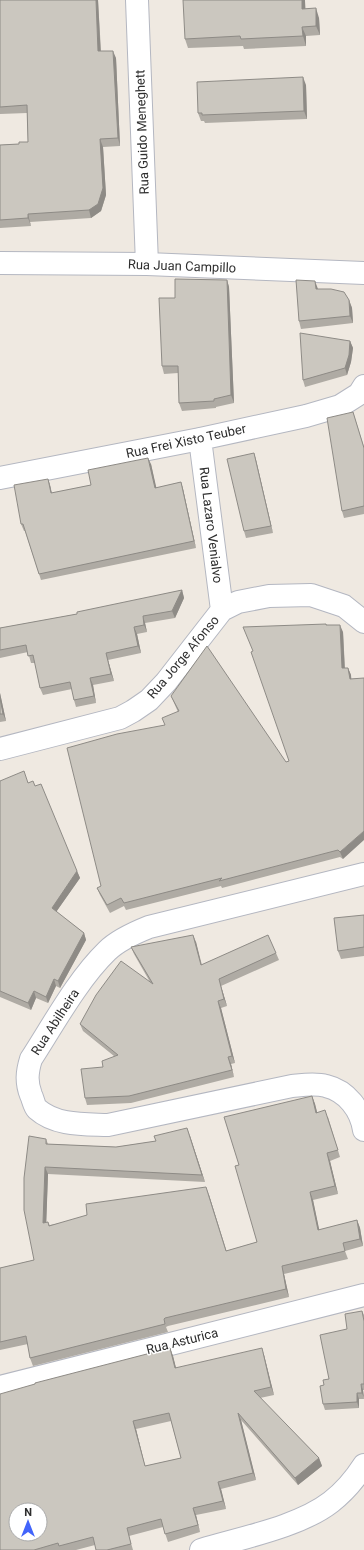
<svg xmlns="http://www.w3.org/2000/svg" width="364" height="1550" font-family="Roboto,sans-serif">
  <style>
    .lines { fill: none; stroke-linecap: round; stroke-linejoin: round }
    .minor-casing { stroke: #b4b7c1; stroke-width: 24 }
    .minor { stroke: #fff; stroke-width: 22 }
    .wall { fill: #afaba4; fill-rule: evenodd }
    .shaded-wall { fill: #8e8b86 }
    .building { fill: #cbc7bf; stroke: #8e8b86; fill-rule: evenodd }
    .labels { text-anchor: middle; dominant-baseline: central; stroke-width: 3; stroke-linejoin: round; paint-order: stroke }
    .street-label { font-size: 13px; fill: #2e2e2e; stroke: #fff }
  </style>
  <rect width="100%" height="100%" fill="#efe9e1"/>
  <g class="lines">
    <g class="minor-casing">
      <path id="minor" d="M137 0 147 264
        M0 263 147 264 364 273
        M200 439 222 610
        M0 478 200 439 306 416 340 406 359 394 364 386
        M0 749 120 718 133 711 149 700 166 682 222 610 238 602 269 596 311 595 344 606 364 622
        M364 874 149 927C134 933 118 940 107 951 78 979 53 1025 31 1059 27 1072 26 1082 31 1095 33 1099 34 1106 37 1109 56 1126 85 1124 108 1125L292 1086C303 1085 315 1083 326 1086 347 1091 361 1110 364 1130
        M0 1387 364 1295
        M201 1550C240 1538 299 1527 331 1502 344 1492 355 1479 364 1465"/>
    </g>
    <use href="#minor" class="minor"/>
  </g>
  <path class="wall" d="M0 0H98L101 51 116 58 120 146 103 147 106 195 101 211 91 218 30 222 31 226 0 228V145L19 144 28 142 27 113 0 114Z
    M305 1V9L319 18 320 35 306 36V46L244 49 243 46 188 48 185 39Z
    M306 85 307 119 205 123 204 121H201L198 113Z
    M227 280 229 287 234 403 216 407V408L182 411 179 403 178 373 164 374 162 366 175 298Z
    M318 289 349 300 352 308 353 323 301 329 299 321Z
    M350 341 353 348 351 362 347 375 305 387 303 380Z
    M353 412 364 447V514L344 518 342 511Z
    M254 453 256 460 273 533 246 538 244 531Z
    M151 464 156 488 181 482 183 489 196 548 41 580 25 531H24L21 524 48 479 50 485 52 493 91 485Z
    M182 590 184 598 175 618 145 623 147 632 137 634 141 653 108 660 114 681 93 685 96 703 76 707 74 700 72 689 43 695 40 688 35 663H31L28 652 0 658V628L77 614Z
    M326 624 327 625 343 632 345 668H348L351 675 343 859 340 857 222 888 221 886 126 910 124 906 110 913 100 895 97 888 101 886 165 725 178 712 174 703 171 696 286 762 289 761Z
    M0 693 6 721 0 722Z
    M0 781 28 783 77 871 80 878 56 912 84 933 86 940 60 988 56 986 48 1003 36 998 31 1010 0 997Z
    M364 915V956L341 959 338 951Z
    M196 942 202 965 276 953 279 960 221 986 227 1006 221 1008 235 1063 231 1064 234 1077 131 1103 87 1105 85 1098 103 1067 114 1056 83 1031 80 1024 150 982 134 954 131 947Z
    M312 1096 315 1104 317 1112 328 1117 340 1157 330 1161 338 1194 313 1200 319 1230 357 1220 360 1228 363 1246 345 1251 348 1259 284 1274 289 1297 168 1326 166 1327 168 1332 33 1366 30 1358 28 1344 0 1350V1268L34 1260 46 1139 48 1144 116 1147 190 1136 205 1182 48 1174 46 1223 50 1225 209 1195 226 1251 257 1242 239 1165Z
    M362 1311 364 1315V1390H363L364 1399H359V1408L325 1410 323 1404 324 1385 329 1379Z
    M170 1348 173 1356 176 1368 264 1355 274 1395 260 1398 319 1458 322 1466 298 1485 241 1420 256 1480 221 1489 226 1509 196 1515 200 1532 168 1542 163 1527 129 1536 133 1550H96L95 1545 76 1550H0ZM171 1421 181 1458 145 1466 136 1429Z"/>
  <path class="shaded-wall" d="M96 0H98L101 59 98 51Z
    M302 0H305V1L306 18 302 9Z
    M316 8 319 18 320 35 316 26Z
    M302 27 306 36V46L303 36Z
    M113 51 116 58 120 146 118 138Z
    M303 77 306 85 307 119 304 111Z
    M100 139 103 147 106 195 101 211 91 218 89 210Z
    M28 214 31 226 28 218Z
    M227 280 229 287 234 403 231 395Z
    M315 281 318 289H316Z
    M349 300 352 308 353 323 350 316Z
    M350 341 353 348 351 362 347 375 345 368Z
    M254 453 256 460 273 533 271 526Z
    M148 458 151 464 158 495 155 488Z
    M48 479 50 485 53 500 51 493Z
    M181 482 183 489 196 548 194 541Z
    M182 590 184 598 175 618 172 611Z
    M143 616 145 623 147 632 144 625Z
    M340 625 343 632 345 676 342 668Z
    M134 627 137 634 141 653 138 646Z
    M106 653 114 681 111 674Z
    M348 668 351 675 352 686 350 679Z
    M90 678 93 685 96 703 94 696Z
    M0 693 6 721 3 714 0 698Z
    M364 831V840L343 859 340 852Z
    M77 871 80 878 54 915 52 908Z
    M84 933 86 940 60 988 58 981Z
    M193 935 196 942 203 972 201 965Z
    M54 979 56 986 48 1003 46 997Z
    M219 979 221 986 227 1006 224 999Z
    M34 991 36 998 31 1010 28 1003Z
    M218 1001 221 1008 235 1063 232 1056Z
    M228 1057 231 1064 234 1077 232 1070Z
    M312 1096 315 1104 319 1120 316 1113Z
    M187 1128 190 1136 205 1182 202 1175Z
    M327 1153 330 1161 338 1194 335 1186Z
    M45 1167 48 1174 46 1231 43 1223Z
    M206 1187 209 1195 229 1259 226 1251Z
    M310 1192 313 1200 321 1238 318 1230Z
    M357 1220 360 1228 363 1246 360 1239Z
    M282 1266 284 1274 289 1297 286 1289Z
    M170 1348 173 1356 178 1376 175 1368Z
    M262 1348 264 1355 274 1395 271 1387Z
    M361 1384 363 1390 364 1398 362 1393Z
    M357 1393 359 1399V1408L357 1402Z
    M238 1413 241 1420 256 1480 253 1473Z
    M133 1421 136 1429 147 1474 145 1466Z
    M319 1458 322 1466 298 1485 295 1478Z
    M218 1482 221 1489 226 1509 223 1501Z
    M193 1508 196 1515 200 1532 198 1525Z"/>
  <path class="building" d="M0 0H96L98 51H113L118 138 100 139 103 188 98 204 89 210 28 214V218L0 220V145L19 144V142H28L27 105 0 107Z
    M183 0H302V9L316 8V26L302 27 303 36 241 39 240 36 185 39Z
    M303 77 304 111 202 115V113H198L197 82Z
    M175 279 227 280 231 395 214 399V401L179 403 178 366H162L159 298H175Z
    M296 280 315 281 316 289H331L344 292 349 300 350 316 299 321Z
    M300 333 350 341 349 355 345 368 303 380Z
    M353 412 364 448V506L342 511 327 418Z
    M254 453 271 526 244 531 227 459Z
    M148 458 155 488 181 482 194 541 39 574 23 524H21L14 485 48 479 51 493 91 485 88 470Z
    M182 590 172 611 143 616 144 625 134 627 138 646 106 653 111 674 90 678 94 696 74 700 70 682 40 688 33 655 28 656 26 645 0 650V628L77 614V612Z
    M326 624V625H340L342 668H348L350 679 364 678V831L340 852 338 850 219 881 222 878 124 903 121 898 107 905 97 888 101 886 67 748 117 734 165 725 162 718 179 711 171 696 207 646 286 762 289 761 251 652 253 651 243 627Z
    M0 698 3 714H0Z
    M24 771 28 783 33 781 35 786 41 784 77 871 52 908 84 933 58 981 54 979 46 997 34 991 28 1003 0 991V781Z
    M364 915V947L338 951 334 918Z
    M193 935 201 965 268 935 276 953 219 979 224 999 218 1001 232 1056 228 1057 232 1070 129 1096 85 1098 81 1069 103 1067 102 1061 118 1055 80 1024 96 995 121 961 153 984 131 947Z
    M312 1096 316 1113 325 1110 338 1150 327 1153 335 1186 310 1192 318 1230 357 1220 360 1239 343 1243 345 1251 282 1266 286 1289 165 1318 164 1319 165 1324 30 1358 26 1336 0 1342V1268L34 1260 24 1210V1178L29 1136 46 1139V1144L116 1147 156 1141 154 1136 187 1128 202 1175 45 1167 43 1223 48 1222 49 1226 87 1215 86 1204 206 1187 226 1251 257 1242 235 1166 239 1165 224 1117Z
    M362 1311 364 1321V1384H361L362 1393H357V1402L323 1404 320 1386 324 1385 323 1380 329 1379 320 1335 347 1329 345 1314Z
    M170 1348 175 1368 262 1348 271 1387 254 1391 319 1458 295 1478 238 1413 253 1473 218 1482 223 1501 193 1508 198 1525 165 1534 161 1519 127 1528 131 1544 107 1550H96L93 1537 59 1546 58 1543 34 1550H0V1394L35 1384V1383ZM169 1413 181 1458 145 1466 133 1421ZM16 1510H40V1534H16Z"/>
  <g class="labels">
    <g class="street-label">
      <text transform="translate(142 132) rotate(-92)">Rua Guido Meneghett</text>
      <text transform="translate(182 266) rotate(2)">Rua Juan Campillo</text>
      <text transform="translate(186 441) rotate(-12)">Rua Frei Xisto Teuber</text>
      <text transform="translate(211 525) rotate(83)">Rua Lazaro Venialvo</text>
      <text transform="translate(183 657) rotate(-50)">Rua Jorge Afonso</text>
      <text transform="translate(55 1022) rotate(-57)">Rua Abilheira</text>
      <text transform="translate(182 1341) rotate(-14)">Rua Asturica</text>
    </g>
  </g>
  <g transform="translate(28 1522)"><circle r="19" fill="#ffffff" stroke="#ababab"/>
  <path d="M0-3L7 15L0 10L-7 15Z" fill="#4264fb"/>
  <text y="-6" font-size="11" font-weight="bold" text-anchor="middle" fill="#2e2e2e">N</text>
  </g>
</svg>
